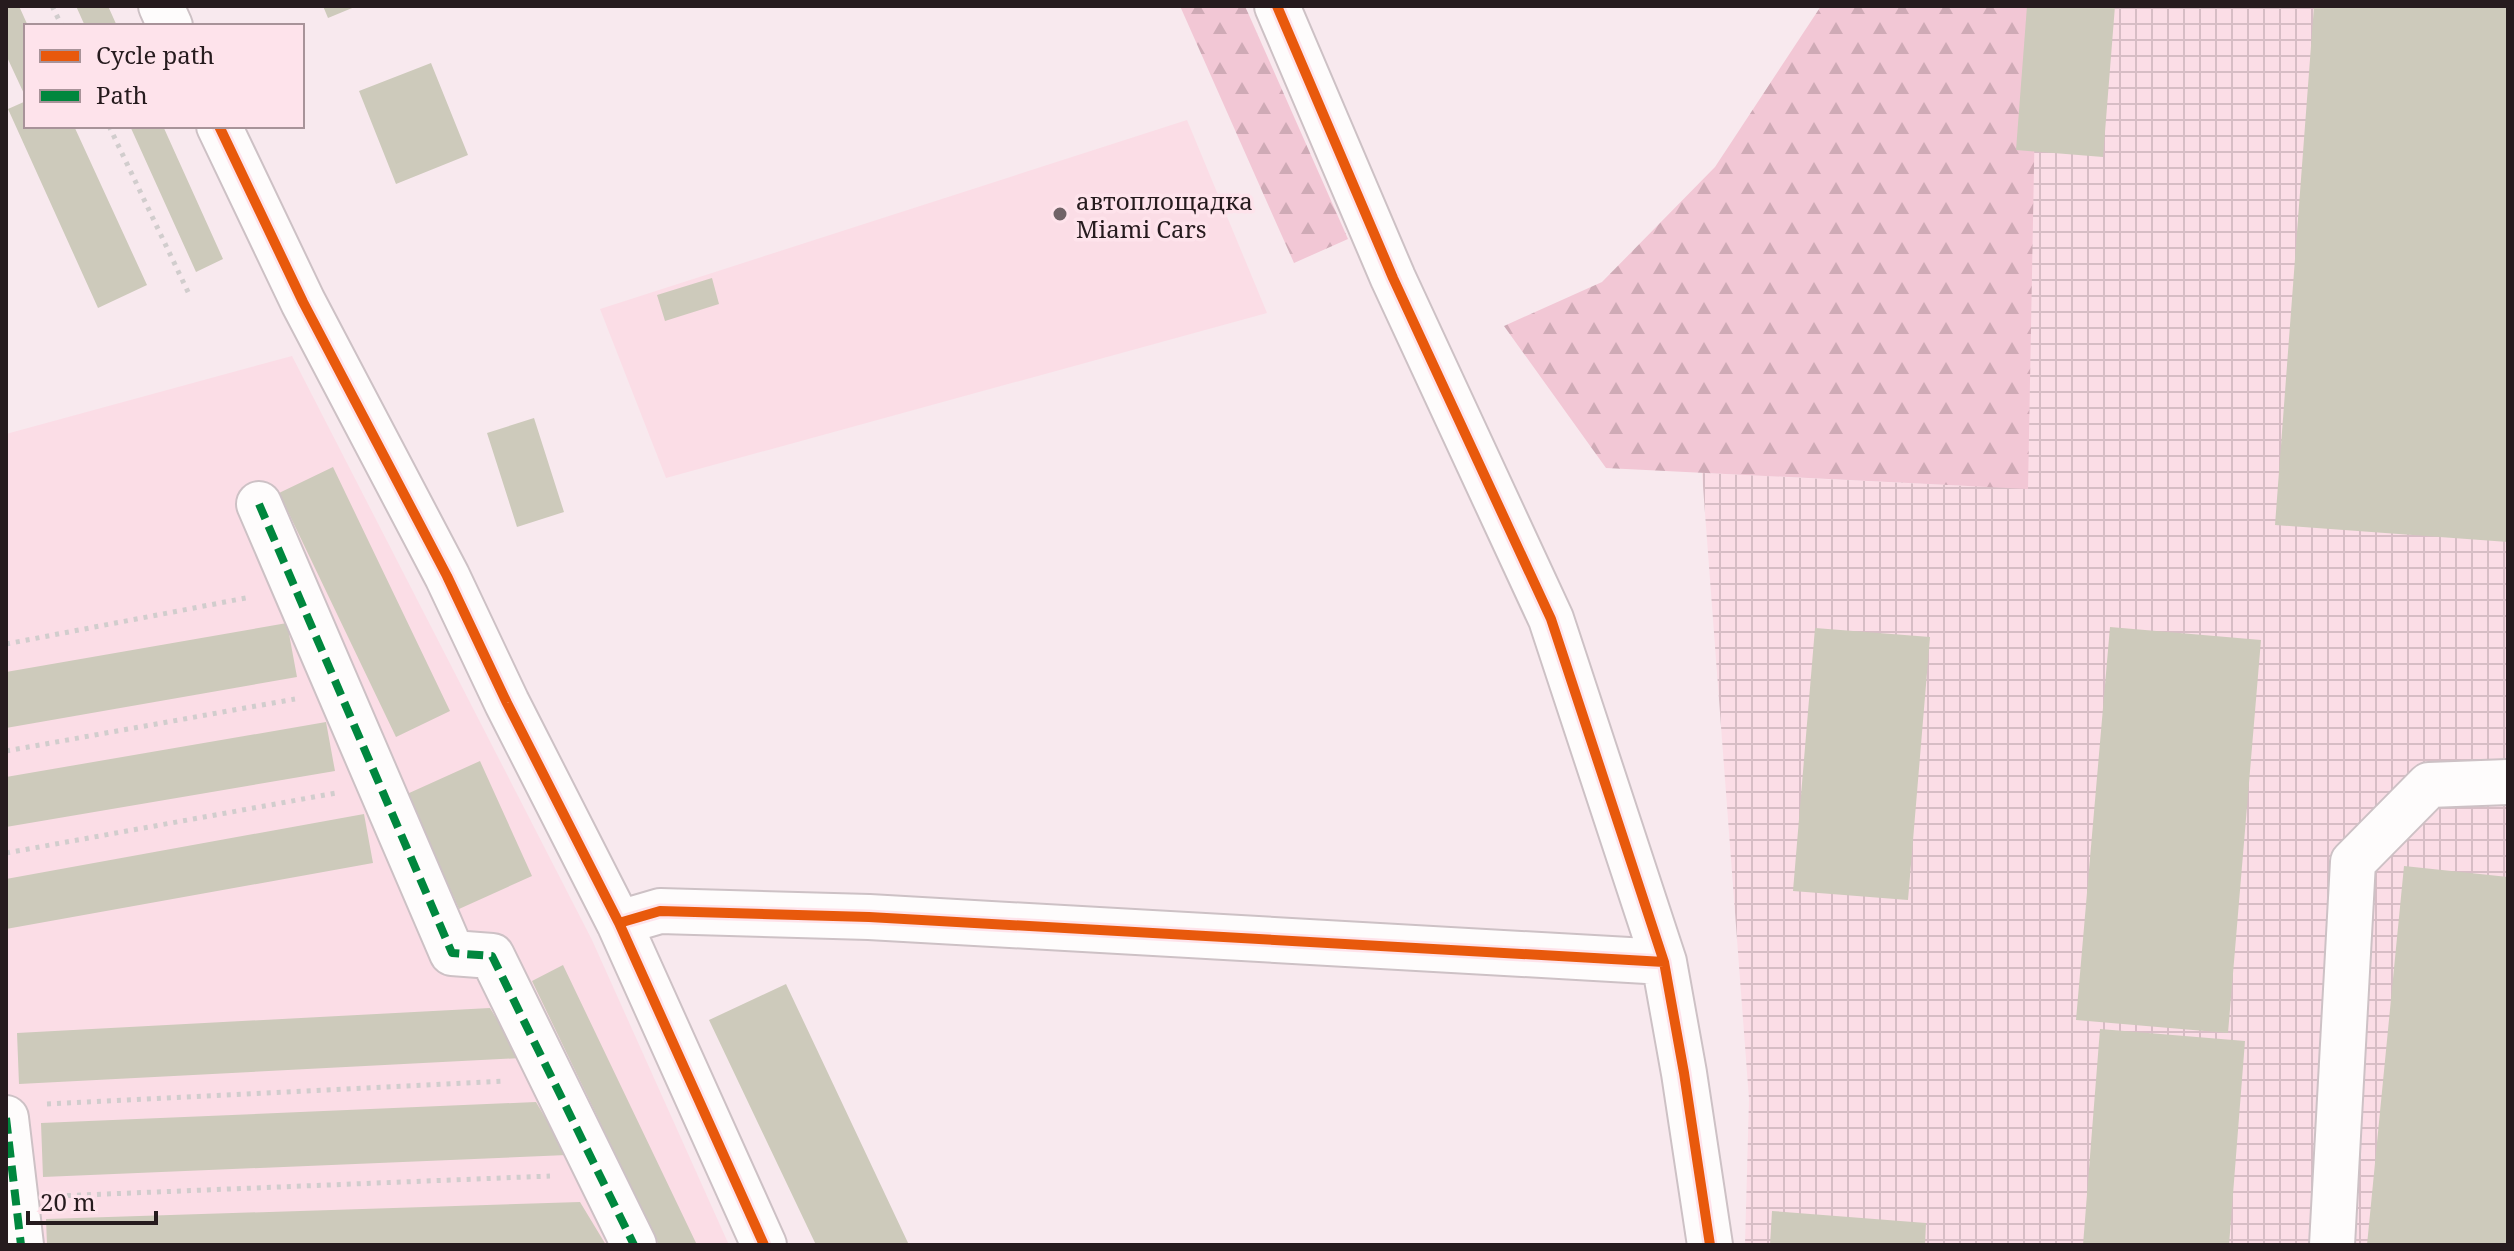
<svg xmlns="http://www.w3.org/2000/svg" width="2514" height="1251" font-family="'Noto Serif',serif">
  <style>
    .built { fill: #fbdde6 }
    .industrial { fill: url(#industrial-grid) }
    .forest { fill: url(#forest-firs) }
    .building { fill: #cdcabb }
    .lines { fill: none; stroke-linecap: round; stroke-linejoin: round }
    .street-casing { stroke: #cdc1c5; stroke-width: 48 }
    .path { stroke: #d1cdcd; stroke-width: 5; stroke-dasharray: 4 6; stroke-linecap: butt }
    .street { stroke: #fefcfc; stroke-width: 44 }
    .quiet { stroke: #00873e; stroke-width: 8; stroke-dasharray: 16 8; stroke-linecap: butt }
    .cycleway-casing { stroke: #fee3eb; stroke-width: 15 }
    .cycleway { stroke: #e8590c; stroke-width: 10 }
    .poi-dot { fill: #706367; stroke: #fee3eb; stroke-width: 3 }
    .labels { text-anchor: middle; dominant-baseline: central; stroke-width: 7; stroke-linejoin: round; paint-order: stroke }
    .poi-label { font-size: 24px; fill: #261b1e; stroke: #fee3eb; text-anchor: start }
  </style>
  <defs>
    <pattern id="industrial-grid" width="8" height="8" patternUnits="userSpaceOnUse" patternTransform="scale(2)"><rect width="8" height="8" fill="#fbdde6"/><path d="M0 4h8M4 0v8" fill="none" stroke="#d7bdc5"/></pattern>
    <pattern id="forest-firs" width="22" height="20" patternUnits="userSpaceOnUse" patternTransform="scale(2)"><rect width="22" height="20" fill="#f2c7d5"/><path d="M5 1l3.5 6h-7zM16 11l3.5 6h-7z" fill="#cfaab6"/></pattern>
  </defs>
  <rect width="100%" height="100%" fill="#f8e9ee"/>
  <path class="built" d="M1187 120 1267 313 666 478 600 309Z
    M292 356 592 940 729 1245H6V434Z"/>
  <path class="industrial" d="M2014 6H2508V1245H1745L1749 1099 1702 473 1967 486Z"/>
  <path class="forest" d="M1180 6H1245L1348 239 1294 263Z
    M1821 6H2037L2028 489 1606 468 1504 326 1602 282 1715 167Z"/>
  <path class="building" d="M6 6H19L28 26H26V98L6 55Z
    M76 6H108L117 26H85Z
    M323 6H357L328 18Z
    M2027 6H2115L2103 157 2016 150Z
    M2314 6H2508V542L2275 525Z
    M431 63 468 155 396 184 359 91Z
    M26 101V126H74L147 285 98 308 8 109Z
    M130 126H163L223 259 196 272Z
    M712 278 719 304 665 321 657 295Z
    M534 418 564 512 517 527 487 433Z
    M333 467 450 711 396 737 279 493Z
    M287 623 297 677 6 728V672Z
    M2110 627 2261 640 2228 1033 2076 1020Z
    M1815 628 1930 637 1908 900 1793 891Z
    M326 722 335 771 6 827V777Z
    M480 761 532 876 459 909 407 794Z
    M364 814 373 863 6 929V879Z
    M2404 866 2508 877V1245H2367Z
    M563 965 697 1245H659L532 981Z
    M786 984 909 1245H816L709 1020Z
    M490 1008 521 1058 19 1084 17 1033Z
    M2100 1029 2245 1041 2229 1245H2083Z
    M536 1102 567 1155 43 1177 41 1123Z
    M580 1202 606 1245H47L46 1219Z
    M1772 1211 1926 1223 1925 1245H1770Z"/>
  <g class="lines">
    <g class="street-casing">
      <path id="street" d="M161 6 170 26
        M1277 6 1393 278 1551 619 1664 962 1684 1073 1710 1245
        M219 126 303 302 447 576 507 703 619 923 764 1245
        M259 504 452 953 492 956 634 1245
        M619 923 660 911 869 917 1664 962
        M6 1118 21 1245
        M2332 1245 2353 862 2429 785 2508 782"/>
    </g>
    <path class="path" d="M52 6 62 26
      M109 126 189 294
      M6 644 251 597
      M6 751 295 699
      M6 853 336 793
      M47 1104 504 1081
      M57 1196 550 1176"/>
    <use href="#street" class="street"/>
    <path class="quiet" d="M259 504 452 953 492 956 634 1245
      M6 1118 21 1245"/>
    <g class="cycleway-casing">
      <path id="cycleway" d="M1277 6 1393 278 1551 619 1664 962 1684 1073 1710 1245
        M219 126 303 302 447 576 507 703 619 923 764 1245
        M619 923 660 911 869 917 1664 962"/>
    </g>
    <use href="#cycleway" class="cycleway"/>
  </g>
  <circle class="poi-dot" cx="1060" cy="214" r="8"/>
  <g class="labels">
    <g class="poi-label">
      <text x="1076" y="200">автоплощадка<tspan x="1076" dy="28">Miami Cars</tspan></text>
    </g>
  </g>
  <rect width="2514" height="1251" fill="none" stroke="#261b1e" stroke-width="16"/>
  <rect x="24" y="24" width="280" height="104" fill="#fee3eb" stroke="#a89399" stroke-width="2"/>
  <rect x="40" y="50" width="40" height="12" fill="#e8590c" stroke="#a89399" stroke-width="2"/>
  <text x="96" y="64" font-size="24" fill="#261b1e">Cycle path</text>
  <rect x="40" y="90" width="40" height="12" fill="#00873e" stroke="#a89399" stroke-width="2"/>
  <text x="96" y="104" font-size="24" fill="#261b1e">Path</text>
  <path d="M28 1211v12h128v-12" fill="none" stroke="#261b1e" stroke-width="4"/>
  <text x="40" y="1211" font-size="24" fill="#261b1e" stroke="#fee3eb" stroke-width="6" paint-order="stroke">20 m</text>
</svg>
